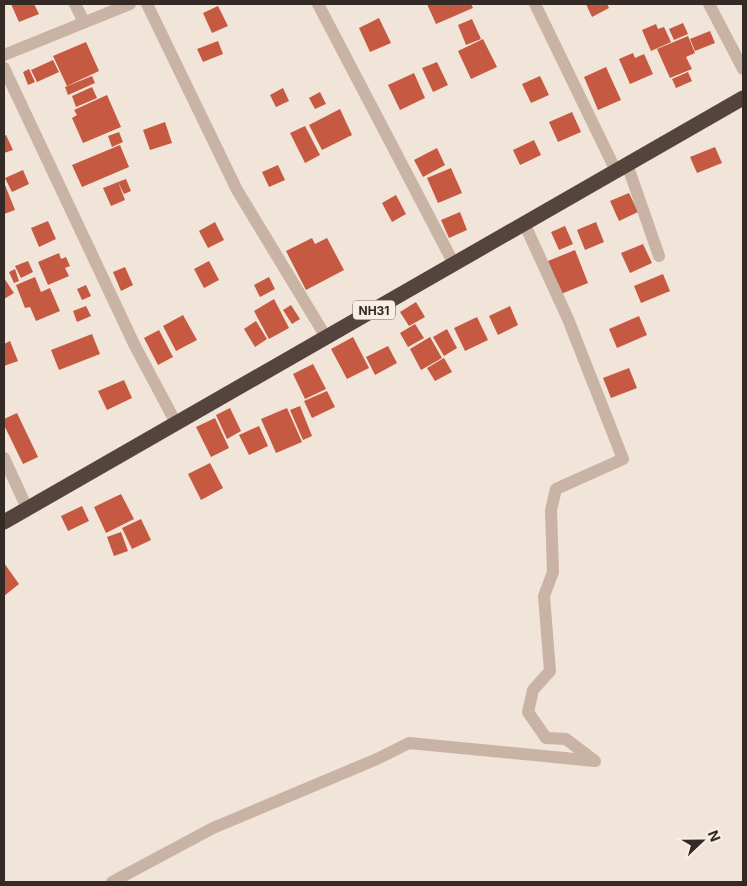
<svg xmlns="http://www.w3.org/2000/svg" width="747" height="886" font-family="Inter,sans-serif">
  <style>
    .building { fill: #c65941 }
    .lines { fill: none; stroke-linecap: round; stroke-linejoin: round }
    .minor { stroke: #c9b3a4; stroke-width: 12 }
    .highway { stroke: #55433d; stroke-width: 15 }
    .labels { text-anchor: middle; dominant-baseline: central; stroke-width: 4.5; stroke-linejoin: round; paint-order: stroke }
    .shield { fill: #f9eee4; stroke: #6f655f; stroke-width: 1 }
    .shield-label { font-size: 12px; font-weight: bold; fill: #342a26 }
  </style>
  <rect width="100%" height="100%" fill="#f1e4d8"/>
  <path class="building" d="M11 4H34L39 14 19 22Z
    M427 4H471L473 8 436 24Z
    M586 4H607L609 8 592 17Z
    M218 6 228 26 212 33 203 13Z
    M379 18 391 43 370 52 359 28Z
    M472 19 481 39 466 45 458 25Z
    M683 23 688 34 674 40 669 29Z
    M656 24 658 29 664 27 671 42 651 51 642 30Z
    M710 31 715 43 695 51 690 39Z
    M688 36 695 53 686 57 692 69 670 78 657 49Z
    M483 39 497 67 471 79 458 51Z
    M218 41 223 54 203 62 197 49Z
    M86 42 99 71 67 86 53 56Z
    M633 53 635 58 644 54 653 74 630 84 619 59Z
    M53 60 59 72 37 82 31 70Z
    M437 62 448 85 433 92 422 68Z
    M606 67 621 100 598 110 584 77Z
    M29 69 35 82 28 85 23 72Z
    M688 72 692 81 676 88 672 79Z
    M414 73 425 98 400 110 388 85Z
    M92 76 95 83 68 95 65 87Z
    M540 76 549 95 531 103 522 84Z
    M92 87 97 98 76 107 72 96Z
    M283 88 289 101 276 107 270 95Z
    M320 92 326 104 315 109 309 98Z
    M107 95 121 127 83 143 72 118 77 115 74 110Z
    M340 109 352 135 322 150 309 125Z
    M572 112 581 132 558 142 549 122Z
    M165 122 172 143 150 150 143 130Z
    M305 126 320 155 305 163 290 133Z
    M119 132 123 142 112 147 108 136Z
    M6 135 13 150 4 153V136Z
    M534 140 541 155 520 165 513 150Z
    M120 145 129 167 82 187 72 165Z
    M715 147 722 163 697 173 690 157Z
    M437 148 445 165 423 177 414 160Z
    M278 165 285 180 269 187 262 172Z
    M451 168 462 193 438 203 427 178Z
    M23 170 29 184 12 192 5 178Z
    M126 179 131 191 124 194 118 182Z
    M118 182 125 200 111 206 103 188Z
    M5 185 15 210 4 214V186Z
    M629 193 638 212 619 221 610 201Z
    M396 195 406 214 392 222 382 203Z
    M460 212 467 230 449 238 441 220Z
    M48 221 56 239 39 247 31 228Z
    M215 222 224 240 208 248 199 231Z
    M596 222 604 242 585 250 577 230Z
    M565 226 573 244 559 250 551 232Z
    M312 238 315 244 327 238 344 270 306 290 286 251Z
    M643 244 652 263 630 273 621 253Z
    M575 250 588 283 561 294 548 261Z
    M59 253 61 259 66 257 70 266 65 268 69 276 48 285 38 262Z
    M28 261 33 272 21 278 15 266Z
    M209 261 219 280 204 288 194 269Z
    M125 267 133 285 121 291 113 272Z
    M15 269 19 281 14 283 9 272Z
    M663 274 670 291 641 303 634 286Z
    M35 277 41 292 50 288 60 311 36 321 30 307 25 308 16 285Z
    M269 277 275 289 260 297 254 285Z
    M4 278 14 293 4 299Z
    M86 285 91 296 82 300 77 289Z
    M274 299 289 328 269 339 254 311Z
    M416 302 425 317 409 326 400 312Z
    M291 305 300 319 292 324 283 310Z
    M86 306 91 316 77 322 73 311Z
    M510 306 518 325 498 335 489 316Z
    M183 315 197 340 176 351 163 326Z
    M639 316 647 335 617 348 609 329Z
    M477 317 488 340 465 351 454 328Z
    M256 321 267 339 255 347 244 329Z
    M415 324 424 338 408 347 400 333Z
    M447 329 457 348 444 356 433 337Z
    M159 330 173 357 158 365 144 338Z
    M92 334 100 354 59 370 51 350Z
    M353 337 369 368 347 379 331 349Z
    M430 337 442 358 421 370 410 349Z
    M10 341 18 361 4 366V344Z
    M388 346 397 363 375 375 366 357Z
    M444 358 452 372 435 381 427 368Z
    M313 364 326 389 305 399 293 374Z
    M629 368 637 388 611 398 603 378Z
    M124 380 132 398 107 410 98 391Z
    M327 391 335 407 312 418 304 401Z
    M300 406 312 436 303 440 290 410Z
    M230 408 241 431 227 439 216 415Z
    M287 408 302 442 276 453 261 419Z
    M17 413 38 457 23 464 4 425V419Z
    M215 418 229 448 211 457 196 427Z
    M259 426 268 446 249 455 239 435Z
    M210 463 223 488 201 500 188 474Z
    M121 494 134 519 106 533 94 507Z
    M82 506 89 521 68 531 61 516Z
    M141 519 151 540 132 549 122 528Z
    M121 532 128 551 114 556 107 537Z
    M4 563 19 584 4 596Z"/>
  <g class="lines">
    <path class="minor" d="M75 4 84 22
      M147 4 237 190 326 337
      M318 4 454 264
      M535 4 616 171
      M709 4 743 69
      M4 55 130 4
      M4 68 135 346 176 423
      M627 164 659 256
      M4 458 27 508
      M112 882 213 828 377 759 409 743 595 761 566 739 546 738 528 712 533 690 550 671 544 596 553 572 551 510 556 489 623 459 568 319 524 223"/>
    <path class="highway" d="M4 522 743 98"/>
  </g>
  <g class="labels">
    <rect class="shield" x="353" y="300.5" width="42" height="19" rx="4"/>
    <g class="shield-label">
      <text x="374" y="310">NH31</text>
    </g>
  </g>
  <rect width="747" height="886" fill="none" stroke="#342a26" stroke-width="10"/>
  <g transform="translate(702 841) rotate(68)" stroke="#f9eee4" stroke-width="4" paint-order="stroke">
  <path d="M0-4L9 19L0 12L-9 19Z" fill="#342a26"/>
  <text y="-8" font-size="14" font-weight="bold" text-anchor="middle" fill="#342a26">N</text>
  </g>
</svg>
